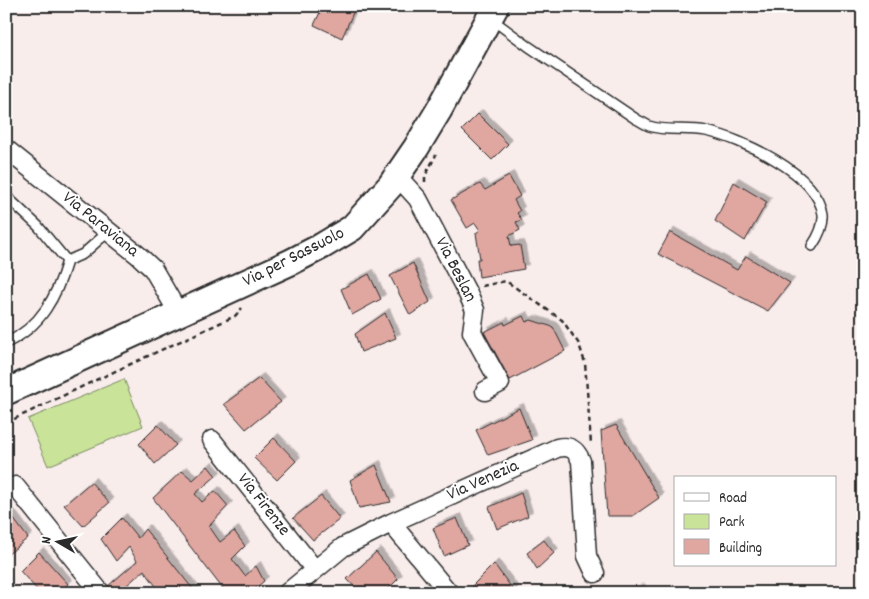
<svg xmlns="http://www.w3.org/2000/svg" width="869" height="599" font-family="Dekko,sans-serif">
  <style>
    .green { fill: #c9e399; stroke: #7a8762 }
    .building { fill: #e0a6a0; stroke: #2b2b2b; filter: url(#shadow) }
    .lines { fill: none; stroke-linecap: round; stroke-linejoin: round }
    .lane-casing { stroke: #2b2b2b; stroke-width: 12 }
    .street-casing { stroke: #2b2b2b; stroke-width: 21 }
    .secondary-casing { stroke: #2b2b2b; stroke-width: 29 }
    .path { stroke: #2b2b2b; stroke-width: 2.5; stroke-dasharray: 5 4; stroke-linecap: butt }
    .lane { stroke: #fff; stroke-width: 9 }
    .street { stroke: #fff; stroke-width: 18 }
    .secondary { stroke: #fff; stroke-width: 25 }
    .labels { text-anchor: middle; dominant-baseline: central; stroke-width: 4; stroke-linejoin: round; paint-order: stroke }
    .street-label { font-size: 18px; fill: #2b2b2b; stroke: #fff }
  </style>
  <defs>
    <filter id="shadow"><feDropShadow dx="4.5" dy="-4.5" stdDeviation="0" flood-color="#0004"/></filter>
  </defs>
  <rect width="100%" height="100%" fill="#f9edec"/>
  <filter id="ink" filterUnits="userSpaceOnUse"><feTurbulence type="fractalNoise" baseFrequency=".02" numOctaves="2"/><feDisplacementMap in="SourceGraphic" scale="10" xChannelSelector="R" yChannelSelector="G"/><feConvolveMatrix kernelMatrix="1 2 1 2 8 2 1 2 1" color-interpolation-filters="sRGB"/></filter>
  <g filter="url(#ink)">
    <path class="green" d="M124 379 143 426 48 466 28 419Z"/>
    <path class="building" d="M323 6H356L342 38 314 25Z
      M446 6H457L454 11Z
      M478 114 508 144 492 160 462 130Z
      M509 176 520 196 514 200 520 211 517 213 522 220 516 222 520 230 509 236 511 246 520 245 524 269 479 277 477 259H480L476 233 480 230 475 223 467 228 451 200 480 184 485 190Z
      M734 182 767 202 745 241 715 221Z
      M670 232 737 270 746 256 790 283 768 311 658 254Z
      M413 263 430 302 410 315 390 276Z
      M369 274 381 299 352 315 341 289Z
      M385 313 396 338 361 352 355 334Z
      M523 316 526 322 531 320 553 327 565 351 510 380 484 332 504 322 505 325Z
      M259 378 281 402 246 429 224 404Z
      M519 408 532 440 488 455 476 430Z
      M158 425 176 445 155 464 139 444Z
      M616 425 659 498 633 516H607L601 431Z
      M274 438 296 461 277 480 254 458Z
      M376 465 391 502 359 508 350 480Z
      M208 466 216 476 195 494 202 502 215 491 228 506 209 526 220 542 234 531 245 546 232 559 245 576 256 566 264 581 250 593H226L153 498 182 471 193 480Z
      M91 482 109 503 83 526 64 505Z
      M521 493 528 516 497 529 489 507Z
      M321 496 340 519 313 540 293 518Z
      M10 514 28 538 6 556V517Z
      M122 518 138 538 145 529 196 593H161L144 570 118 593H113L108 586 137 561 129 547 116 561 101 539Z
      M457 518 468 545 444 556 433 528Z
      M544 540 554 553 537 569 527 553Z
      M39 552 68 584 58 593H40L20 571Z
      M376 552 398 579 384 593H360L347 579Z
      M494 564 514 591 512 593H477L472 586Z
      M640 588 642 593H630Z"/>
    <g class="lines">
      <g class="lane-casing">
        <path id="lane" d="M490 18 528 46 636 119C640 121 645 124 649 126 665 132 689 127 706 131 742 139 817 173 823 214 824 226 818 237 812 246
          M6 196 38 226 67 261 83 254 109 231
          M6 343C41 327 57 296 67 261"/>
      </g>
      <g class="street-casing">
        <path id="street" d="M6 149 138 255 153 269 179 314
          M397 176 418 199 468 294 475 310 472 332 500 383 485 391
          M212 440 315 570
          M15 486 101 593
          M391 523 449 593
          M287 593 343 547 391 523 557 448C570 445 576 449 581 461L587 556 595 573"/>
      </g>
      <g class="secondary-casing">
        <path id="secondary" d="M6 392 291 262 322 246 352 228 390 186 416 148 439 110 496 6"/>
      </g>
      <path class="path" d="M425 182V176L436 155
        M482 286 506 281 562 320 579 344 585 363 591 444
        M6 423 96 380 235 316 242 308"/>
      <use href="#lane" class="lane"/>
      <use href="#street" class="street"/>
      <use href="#secondary" class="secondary"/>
    </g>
  </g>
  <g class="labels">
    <g class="street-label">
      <text transform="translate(100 225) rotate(39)">Via Paraviana</text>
      <text transform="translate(294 258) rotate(-27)">Via per Sassuolo</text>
      <text transform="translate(455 270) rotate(63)">Via Beslan</text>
      <text transform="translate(483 481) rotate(-24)">Via Venezia</text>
      <text transform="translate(263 505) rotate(52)">Via Firenze</text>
    </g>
  </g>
  <rect width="869" height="599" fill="none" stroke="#fff" stroke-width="25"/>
  <rect x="12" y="12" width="844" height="574" fill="none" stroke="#2b2b2b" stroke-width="2" filter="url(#ink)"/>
  <rect x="674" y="476" width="162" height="90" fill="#ffffff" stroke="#aaaaaa"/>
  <rect x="684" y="493" width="25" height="8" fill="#ffffff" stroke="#aaaaaa"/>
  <text x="719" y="502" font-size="15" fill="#2b2b2b">Road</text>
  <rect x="684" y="514" width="25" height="15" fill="#c9e399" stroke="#aaaaaa"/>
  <text x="719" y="526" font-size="15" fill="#2b2b2b">Park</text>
  <rect x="684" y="539" width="25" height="15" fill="#e0a6a0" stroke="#aaaaaa"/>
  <text x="719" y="552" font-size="15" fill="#2b2b2b">Building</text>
  <g transform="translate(58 542) rotate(279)" stroke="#ffffff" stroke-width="4" paint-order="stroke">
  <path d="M0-4L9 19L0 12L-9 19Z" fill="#2b2b2b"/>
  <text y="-8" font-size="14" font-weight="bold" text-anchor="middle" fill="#2b2b2b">N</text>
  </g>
</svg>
